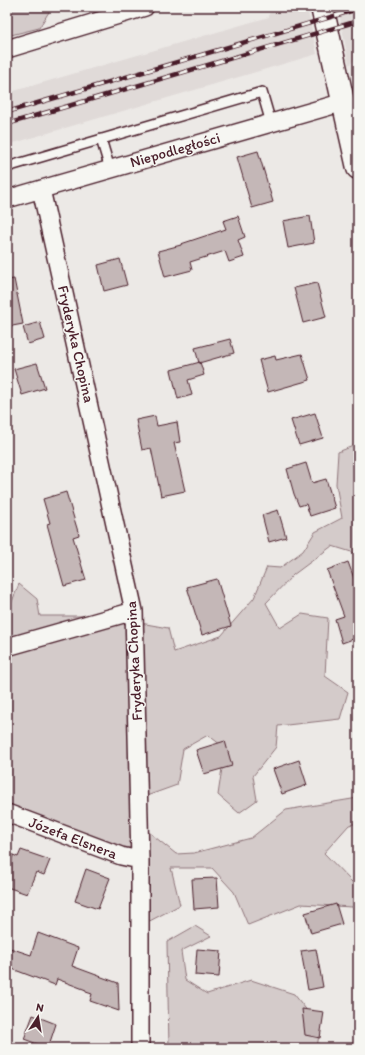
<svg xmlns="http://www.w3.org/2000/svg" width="365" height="1055" font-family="Itim,sans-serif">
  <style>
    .built { fill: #e0dad8 }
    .green { fill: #d4cbca; stroke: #8f757a }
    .building { fill: #c4b7b7; stroke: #4a1f2b }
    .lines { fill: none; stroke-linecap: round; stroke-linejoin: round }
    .lane-casing { stroke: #4a1f2b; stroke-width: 12 }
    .street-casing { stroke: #4a1f2b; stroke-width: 20 }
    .secondary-casing { stroke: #4a1f2b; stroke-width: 25 }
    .lane { stroke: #f6f6f2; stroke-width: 9 }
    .street { stroke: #f6f6f2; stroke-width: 17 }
    .secondary { stroke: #f6f6f2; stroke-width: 22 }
    .rail-casing { stroke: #4a1f2b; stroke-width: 4.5 }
    .rail { stroke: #f6f6f2; stroke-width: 3; stroke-dasharray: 9; stroke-linecap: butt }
    .labels { text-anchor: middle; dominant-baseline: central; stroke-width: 3; stroke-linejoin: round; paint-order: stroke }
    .street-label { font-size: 15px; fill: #4a1f2b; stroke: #f6f6f2 }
  </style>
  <rect width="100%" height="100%" fill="#ece9e6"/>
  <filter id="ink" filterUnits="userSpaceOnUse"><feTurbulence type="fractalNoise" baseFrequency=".025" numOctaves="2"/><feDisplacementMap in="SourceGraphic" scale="8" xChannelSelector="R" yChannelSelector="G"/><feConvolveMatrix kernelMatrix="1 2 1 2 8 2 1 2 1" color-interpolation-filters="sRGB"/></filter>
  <g filter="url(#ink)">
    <path class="built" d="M281 7H307L317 54 7 145V93L269 17V13Z
      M338 7H358V57L349 65Z"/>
    <path class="green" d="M7 7H52L39 28 7 36Z
      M358 444V554L332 546 293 575 266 603 280 628 302 614 328 618 325 676 348 692 340 719 278 726 276 747 253 776 257 800 239 813 218 795 225 748 208 735 183 749 177 785 141 798 139 824 176 854 194 853 251 838 286 810 358 798V823L349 825 324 853 352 882 358 880V909L352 907 301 904 248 925 234 892 212 868H171L180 905 144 924 133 860 7 810V614L19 584 37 599 40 616H102L168 628 174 652 221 636 254 598 267 567 280 568 303 551 315 532 342 518 336 484 338 452Z
      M195 926 211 936 181 951 185 980 207 994 251 980 294 994 320 1027 317 1048H169L167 942Z"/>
    <path class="building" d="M258 151 273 202 252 208 237 157Z
      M238 216 245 237 238 240 244 257 229 262 225 251 190 262 192 270 165 277 158 251 181 245V244L226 229 223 221Z
      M310 216 314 243 288 248 283 221Z
      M120 259 127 285 104 291 98 265Z
      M14 279 23 324 7 327V280Z
      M317 283 326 317 303 323 294 288Z
      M40 322 45 339 28 344 23 327Z
      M230 339 234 353 199 363 195 348Z
      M302 354 310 380 268 392 259 360 275 356 276 360Z
      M200 362 204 375 188 380 192 395 178 399 171 370Z
      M37 363 45 388 22 395 14 369Z
      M315 413 323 438 299 445 291 420Z
      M155 416 157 426 177 422 180 442 174 443 185 491 161 496 151 448 142 450 136 420Z
      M306 463 312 483 326 479 335 508 310 516 306 504 299 506 294 494 287 469Z
      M66 492 79 535 73 537 86 580 64 586 47 524 50 523 43 499Z
      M278 510 286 537 269 542 262 515Z
      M348 562 358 589V649L357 650 353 639 342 643 335 619 344 616 327 570Z
      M217 579 231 626 202 635 187 587Z
      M225 741 232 766 204 774 196 750Z
      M299 760 307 785 282 794 273 769Z
      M21 850 50 860 44 875 36 872 27 894 7 887V871L13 855 18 857Z
      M86 869 110 878 98 909 75 901Z
      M217 878 219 907 194 909 192 879Z
      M336 904 342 924 311 933 305 913Z
      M38 933 78 948 72 966 118 983 119 1011 90 1001 92 994 86 992V990L57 979 55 985 7 967V947L31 955Z
      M197 949 221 951 219 977 195 975Z
      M316 949 323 987 308 990 301 951Z
      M302 1009 324 1012 320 1038 305 1035Z
      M33 1015 56 1024 48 1048 24 1039Z"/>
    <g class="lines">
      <g class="lane-casing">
        <path id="lane" d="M101 139 110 169
          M7 167 262 92 271 123"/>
      </g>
      <g class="street-casing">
        <path id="street" d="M7 49 145 7
          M41 189 134 611 140 860V1048
          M7 199 344 102
          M7 647 134 611
          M7 813 121 856 140 860"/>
      </g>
      <g class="secondary-casing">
        <path id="secondary" d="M322 7 358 168"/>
      </g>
      <use href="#lane" class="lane"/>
      <use href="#street" class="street"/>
      <use href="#secondary" class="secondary"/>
      <g class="rail-casing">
        <path id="rail" d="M7 112 358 9
          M7 124 358 21"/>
      </g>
      <use href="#rail" class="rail"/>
    </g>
  </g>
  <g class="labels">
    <g class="street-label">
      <text transform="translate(175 150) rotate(-16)">Niepodległości</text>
      <text transform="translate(76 344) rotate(77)">Fryderyka Chopina</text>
      <text transform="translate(134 661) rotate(-93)">Fryderyka Chopina</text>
      <text transform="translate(73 838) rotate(21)">Józefa Elsnera</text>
    </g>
  </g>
  <rect width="365" height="1055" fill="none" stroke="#f6f6f2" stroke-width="24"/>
  <rect x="12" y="12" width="341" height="1031" fill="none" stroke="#4a1f2b" stroke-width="1.5" filter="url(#ink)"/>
  <g transform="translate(38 1017) rotate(12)" stroke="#f6f6f2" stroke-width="3" paint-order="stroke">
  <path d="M0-3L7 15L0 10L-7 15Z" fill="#4a1f2b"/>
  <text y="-6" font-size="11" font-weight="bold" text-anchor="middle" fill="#4a1f2b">N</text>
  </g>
</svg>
